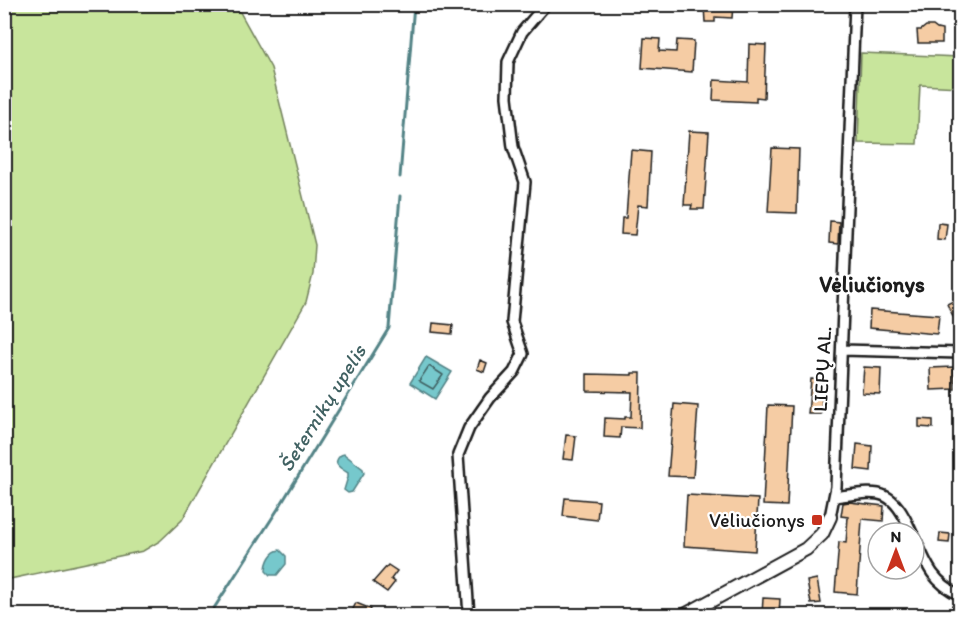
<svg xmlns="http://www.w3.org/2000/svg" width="965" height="620" font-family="Itim,sans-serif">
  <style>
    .green { fill: #c8e59c; stroke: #72805c; stroke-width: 1.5 }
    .water { fill: #76c8cc; stroke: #528386; stroke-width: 1.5 }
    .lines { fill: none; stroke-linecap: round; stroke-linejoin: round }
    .shore { stroke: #406162; stroke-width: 1.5 }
    .stream { stroke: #528386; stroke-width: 3 }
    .building { fill: #f5cca4; stroke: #1c1c1c; stroke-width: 1.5 }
    .minor-casing { stroke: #1c1c1c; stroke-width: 14 }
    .secondary-casing { stroke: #1c1c1c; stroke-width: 16 }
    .minor { stroke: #fff; stroke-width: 9 }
    .secondary { stroke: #fff; stroke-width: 12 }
    .poi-dot { fill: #c8321e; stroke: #fff; stroke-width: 2 }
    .labels { text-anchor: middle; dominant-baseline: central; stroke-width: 4.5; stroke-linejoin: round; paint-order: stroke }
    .street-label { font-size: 20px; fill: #1c1c1c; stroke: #fff }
    .poi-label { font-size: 20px; fill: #1c1c1c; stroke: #fff; text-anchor: end }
    .water-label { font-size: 21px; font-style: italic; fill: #406162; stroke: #fff }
    .quarter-label { font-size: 22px; font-weight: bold; fill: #1c1c1c; stroke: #fff }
  </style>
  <rect width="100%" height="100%" fill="#fff"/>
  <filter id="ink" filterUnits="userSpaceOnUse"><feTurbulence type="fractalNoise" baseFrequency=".0167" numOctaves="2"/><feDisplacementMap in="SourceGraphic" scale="12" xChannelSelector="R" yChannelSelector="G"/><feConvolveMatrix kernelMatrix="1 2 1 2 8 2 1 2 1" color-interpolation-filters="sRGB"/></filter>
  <g filter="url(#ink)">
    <path class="green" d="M5 4 236 5 271 68 315 245 313 274 306 302 182 520 160 541 143 551 5 580Z
      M861 53 960 57V87L920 85 917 144 858 143Z"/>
    <path class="water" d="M426 357 452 372 435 399 410 383Z
      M344 454 363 469 364 473 352 492 348 493 344 490 348 477V473C340 468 331 464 341 455Z
      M280 550 286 556V564L277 575H270L266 571C266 562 271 551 280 550Z"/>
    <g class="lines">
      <path class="shore" d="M429 366 443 375 433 389 419 381Z"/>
      <path class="stream" d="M400 177 414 4
        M209 616 278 509 389 328 400 196"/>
    </g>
    <path class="building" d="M719 4H733L732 18 715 17V22H705L704 6 719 7Z
      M926 26H933L937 29 942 30V43H918L917 30H921Z
      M644 38 660 39 659 51 676 52 677 40 694 41 692 72 642 68Z
      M749 44 766 45 764 98 756 97V102L713 100 714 80 748 82Z
      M689 131 709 132 704 209H691L692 205H684Z
      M772 148 799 149 797 213 768 212Z
      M631 150 651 152 648 206 638 205 635 235 621 234 622 218H626Z
      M830 221 839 222 838 244 829 243Z
      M938 223 947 224 945 240 937 239Z
      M957 299H960V315L954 318 947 304Z
      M870 310 939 315 937 334 869 328Z
      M433 323 453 325 452 334 432 332Z
      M480 360 487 363 484 372 477 369Z
      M864 367 881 368 880 394 862 393Z
      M954 367 955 389 931 390 930 368Z
      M632 373H641L640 428 621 427 620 438 604 437 605 418 625 419V417H631L632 392 587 391V374L632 375Z
      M811 379 823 380 821 414H808Z
      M674 404 698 406 693 477 668 476Z
      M768 405 792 406 787 506 763 505Z
      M919 419 933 420V428L919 427Z
      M566 435 576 436 573 460 563 459Z
      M857 444 872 446 871 471 855 469Z
      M687 495 758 499 755 551 684 546Z
      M565 498 599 501 597 520 563 516Z
      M849 502 884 506 883 521 862 519 857 594 835 592 839 542 846 543 848 517 841 516 843 503Z
      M940 533 950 534 949 543 939 542Z
      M388 565 397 571 391 579 395 582 387 592 373 582Z
      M817 579 821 603 811 604 807 581Z
      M763 598 780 599 779 615H762Z
      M356 603 371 609 368 615H350Z
      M952 605 960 606V615H951Z"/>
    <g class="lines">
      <g class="minor-casing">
        <path id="minor" d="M842 350 960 353
          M834 497C881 491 891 486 912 533
          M830 517 836 487 855 4
          M914 536C926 564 932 582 960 595
          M469 616 458 455 469 428 490 398 514 372 523 354 512 322 525 182 513 147 507 97 508 62 522 32 546 4"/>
      </g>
      <g class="secondary-casing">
        <path id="secondary" d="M683 616 806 549 822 534 830 517"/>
      </g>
      <use href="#minor" class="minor"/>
      <use href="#secondary" class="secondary"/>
    </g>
  </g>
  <rect class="poi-dot" x="811" y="514" width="12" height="12" rx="3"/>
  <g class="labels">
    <g class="street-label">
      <text transform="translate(822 369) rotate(-87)">LIEPŲ AL.</text>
    </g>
    <g class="poi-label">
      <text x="805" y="520">Vėliučionys</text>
    </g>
    <g class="water-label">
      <text transform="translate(322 408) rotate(-58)">Šeternikų upelis</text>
    </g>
    <g class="quarter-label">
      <text x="872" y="284">Vėliučionys</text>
    </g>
  </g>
  <rect width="965" height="620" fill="none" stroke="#fff" stroke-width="24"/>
  <rect x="12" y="12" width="941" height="596" fill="none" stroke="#1c1c1c" stroke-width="2" filter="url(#ink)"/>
  <g transform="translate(896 551)"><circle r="28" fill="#ffffff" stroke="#a4a4a4" stroke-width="1.5"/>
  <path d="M0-4.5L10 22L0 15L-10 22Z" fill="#c8321e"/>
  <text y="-9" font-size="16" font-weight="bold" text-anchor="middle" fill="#1c1c1c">N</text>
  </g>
</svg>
